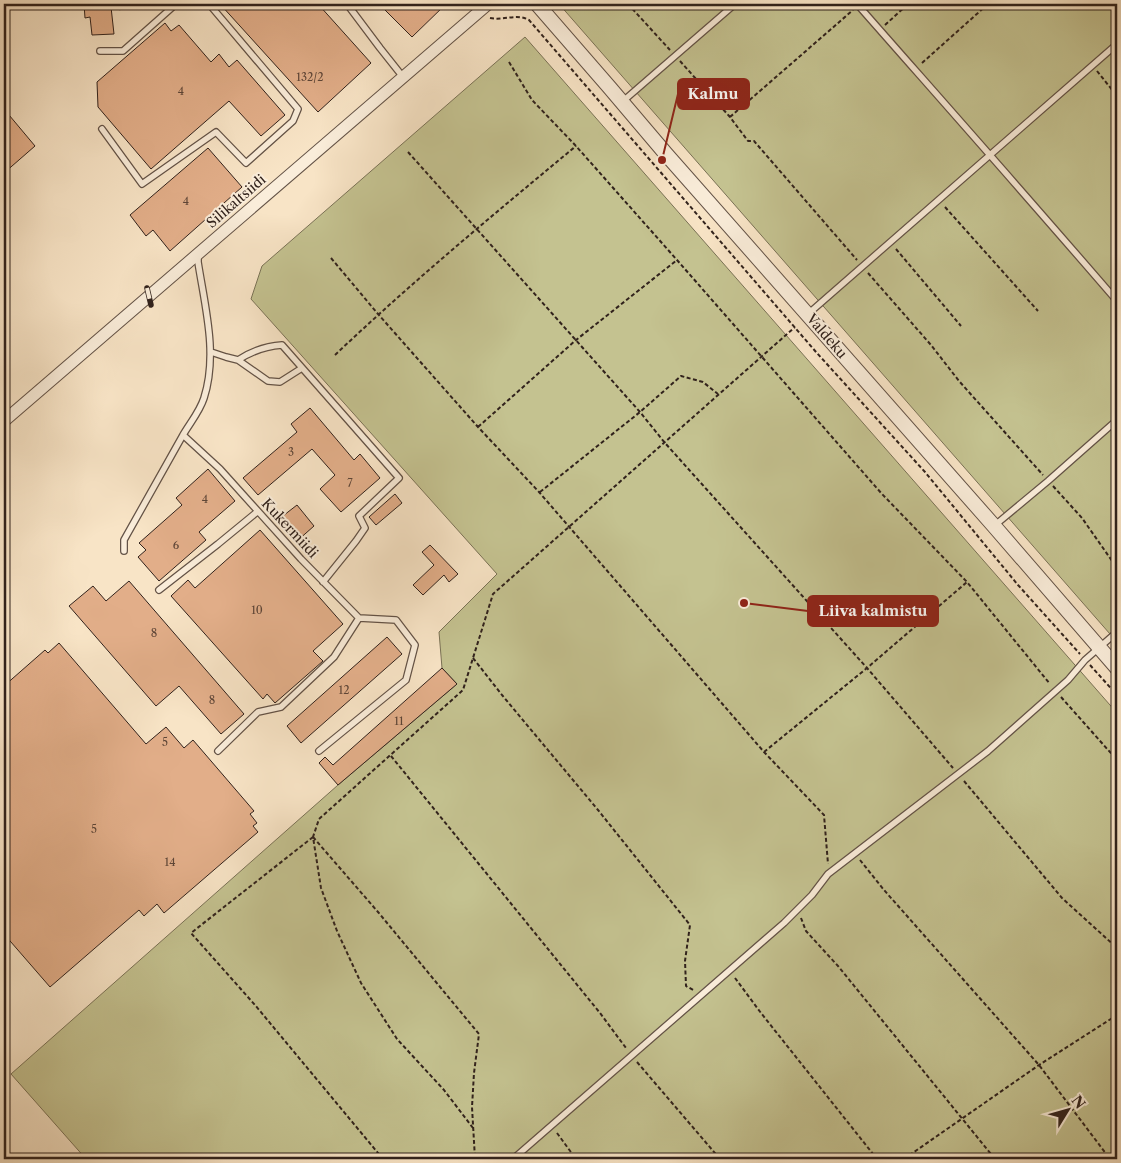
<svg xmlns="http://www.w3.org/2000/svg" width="1121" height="1163" font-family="'Libre Caslon Text',serif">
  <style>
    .green { fill: #c4c290; stroke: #7a7256 }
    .building { fill: #e2ae89; stroke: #31221c }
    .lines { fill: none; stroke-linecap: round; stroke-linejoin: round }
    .service-casing { stroke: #635246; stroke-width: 8 }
    .minor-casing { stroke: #635246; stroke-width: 13 }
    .tertiary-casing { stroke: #635246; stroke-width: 16 }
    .path { stroke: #31221c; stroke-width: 2; stroke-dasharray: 4 2.5; stroke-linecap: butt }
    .service { stroke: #faedda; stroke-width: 5.5 }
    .minor { stroke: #faedda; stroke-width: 11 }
    .tertiary { stroke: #faedda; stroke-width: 14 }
    .rail-casing { stroke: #31221c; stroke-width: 5.5 }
    .rail { stroke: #faedda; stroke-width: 4; stroke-dasharray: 11; stroke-linecap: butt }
    .labels { text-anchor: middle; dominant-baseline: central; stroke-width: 4; stroke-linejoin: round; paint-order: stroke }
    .number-label { font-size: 11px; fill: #5d4537 }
    .street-label { font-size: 14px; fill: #31221c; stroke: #faedda }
    .leader { fill: none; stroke: #8f2418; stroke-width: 2 }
    .callout-dot { fill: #8f2418; stroke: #faedda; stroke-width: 2 }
    .callout { fill: #8f2418; stroke: #8f2418; stroke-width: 2 }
    .callout-label { font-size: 15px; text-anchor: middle; font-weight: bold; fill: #fff }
  </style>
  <rect width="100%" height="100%" fill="#f8e4c6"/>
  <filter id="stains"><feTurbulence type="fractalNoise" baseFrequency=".004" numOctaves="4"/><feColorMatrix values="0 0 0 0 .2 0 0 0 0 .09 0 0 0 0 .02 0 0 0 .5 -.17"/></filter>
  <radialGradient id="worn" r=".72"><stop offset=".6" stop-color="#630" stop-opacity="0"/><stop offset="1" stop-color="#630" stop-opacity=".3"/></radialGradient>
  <path class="green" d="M559 4H1117V642Z
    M525 37 1117 713V1159H86L11 1074 338 785 457 684 442 668 439 632 497 574 251 299 262 266Z"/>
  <path class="building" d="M84 4H109L111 7 114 34 92 35 90 17 85 18Z
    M220 4H318L371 63 318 112Z
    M379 4H446L412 37Z
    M165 23 171 31 179 25 211 62 219 54 229 67 237 60 285 115 261 136 229 101 151 169 98 107 97 82Z
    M4 109 35 146 4 173Z
    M208 148 242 187 170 251 153 230 146 236 130 215Z
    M310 408 354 460 360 454 380 478 341 512 320 489 335 475 312 449 258 495 243 478 297 432 291 424Z
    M208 469 235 501 199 532 206 540 159 581 138 557 146 550 139 543 182 505 176 498Z
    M395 494 402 503 376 525 369 517Z
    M297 505 314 526 297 541 279 519Z
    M260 530 343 624 313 651 323 661 275 703 267 694 263 699 171 596 188 580 195 588Z
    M430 545 458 574 449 582 444 575 423 595 413 585 434 565 422 552Z
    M129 581 244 714 221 734 179 686 156 706 69 606 93 586 106 601Z
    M387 637 402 654 301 743 287 726Z
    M59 643 146 744 166 727 184 748 193 740 254 811 250 814 257 823 253 826 258 832 164 913 157 904 144 916 139 910 50 987 4 934V686L45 650 48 653Z
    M442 668 457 684 338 785 319 763 325 757 333 765Z"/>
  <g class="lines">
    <g class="service-casing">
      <path id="service" d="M347 4 380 48 403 77
        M857 4C944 103 1031 201 1117 301
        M120 6 123 4
        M100 51H123L176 4
        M622 102 735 4
        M102 129 142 184 216 132 246 163 293 121 298 109 209 4
        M198 255V262C205 307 218 354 204 398 200 411 190 423 183 435L220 469 301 559 359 618 396 620 415 645 406 680 319 751
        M808 314 1117 44
        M211 352 226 357 238 360 268 381 280 382 302 368
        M238 360C252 351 266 346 282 345L399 478 359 516 365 528 356 541 323 582
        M994 526 1048 481 1117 420
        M124 551V540L183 435
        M159 590 218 544 257 512
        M218 751 258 712 281 707 334 657 359 618
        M513 1159 784 923 812 895 828 874 988 751 1068 680 1085 660 1117 632"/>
    </g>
    <g class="minor-casing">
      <path id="minor" d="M4 421 488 4"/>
    </g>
    <g class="tertiary-casing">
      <path id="tertiary" d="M537 4 610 88 666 154 994 526 1117 668"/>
    </g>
    <path class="path" d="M628 4 670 50
      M490 18C504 21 516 13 529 20L816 352 925 472 1018 585 1080 654
      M885 25 908 4
      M680 61 730 117 748 141H754L857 260
      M509 62 532 100 576 146 677 260 882 494 967 582 1050 684
      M922 63 988 4
      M1097 71 1117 96
      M730 117 853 10
      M408 152 640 412 665 443 867 668 953 768
      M945 207 1038 311
      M896 249 961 326
      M331 258 378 314 478 427 539 492 764 752 824 815 828 864
      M868 273 931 345 959 381 1043 475
      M335 355C412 282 494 214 576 146
      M478 427 576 340 677 260
      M1053 486 1082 518 1117 568
      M540 492 640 412 681 376 703 382 718 394
      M473 658 502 695 598 810 690 925 685 961 686 986 695 991
      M1090 665 1117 695
      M1061 697 1117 760
      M764 752 867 668 967 582
      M391 756 600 1013 626 1048
      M964 781 1062 898 1117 948
      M313 837 191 933 255 1005 383 1159
      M313 837 378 912 479 1034 474 1073 472 1107 475 1159
      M860 860 884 890 1039 1065 1110 1159
      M801 918 806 931 838 966 995 1159
      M735 978 761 1013 877 1159
      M637 1062 720 1159
      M473 1128 444 1090 397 1039 361 983 337 931 321 888 313 837 319 819 463 690 493 594 795 327
      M557 1133 576 1159
      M904 1159 1039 1065 1117 1015"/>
    <use href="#service" class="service"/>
    <use href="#minor" class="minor"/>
    <use href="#tertiary" class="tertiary"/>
    <g class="rail-casing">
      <path id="rail" d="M4 12 11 4
        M147 288 151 305"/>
    </g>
    <use href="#rail" class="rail"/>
  </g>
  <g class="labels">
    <g class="number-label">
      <text x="310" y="77">132/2</text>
      <text x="181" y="91">4</text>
      <text x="186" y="201">4</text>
      <text x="291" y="452">3</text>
      <text x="350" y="483">7</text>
      <text x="205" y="499">4</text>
      <text x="176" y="545">6</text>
      <text x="257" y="610">10</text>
      <text x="154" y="633">8</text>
      <text x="344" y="690">12</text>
      <text x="212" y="700">8</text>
      <text x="399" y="721">11</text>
      <text x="165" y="742">5</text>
      <text x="94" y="829">5</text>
      <text x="170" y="862">14</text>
    </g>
    <g class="street-label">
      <text transform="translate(236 201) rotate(-41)">Silikaltsiidi</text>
      <text transform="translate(827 336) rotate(49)">Valdeku</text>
      <text transform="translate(290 528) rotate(47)">Kukermiidi</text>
    </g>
  </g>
  <path class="leader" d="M662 160L678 94M744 603L808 611"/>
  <g class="callout-dot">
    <circle cx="662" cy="160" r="5"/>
    <circle cx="744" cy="603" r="5"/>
  </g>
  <g class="callout">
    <rect x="678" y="79" width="71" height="30" rx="5"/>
    <rect x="808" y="596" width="130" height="30" rx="5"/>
  </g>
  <g class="callout-label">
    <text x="713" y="99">Kalmu</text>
    <text x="873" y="616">Liiva kalmistu</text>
  </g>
  <rect width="1121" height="1163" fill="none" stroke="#f8e4c6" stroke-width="20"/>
  <rect x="5" y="5" width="1111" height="1153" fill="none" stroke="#31221c" stroke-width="2.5"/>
  <rect x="10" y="10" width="1101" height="1143" fill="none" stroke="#31221c"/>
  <g transform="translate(1068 1110) rotate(53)" stroke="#faedda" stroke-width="4" paint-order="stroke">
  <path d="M0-4L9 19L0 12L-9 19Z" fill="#31221c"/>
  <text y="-8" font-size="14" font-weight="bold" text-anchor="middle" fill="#31221c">N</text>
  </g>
  <rect width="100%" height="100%" filter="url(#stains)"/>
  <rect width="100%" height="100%" fill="url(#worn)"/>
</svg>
